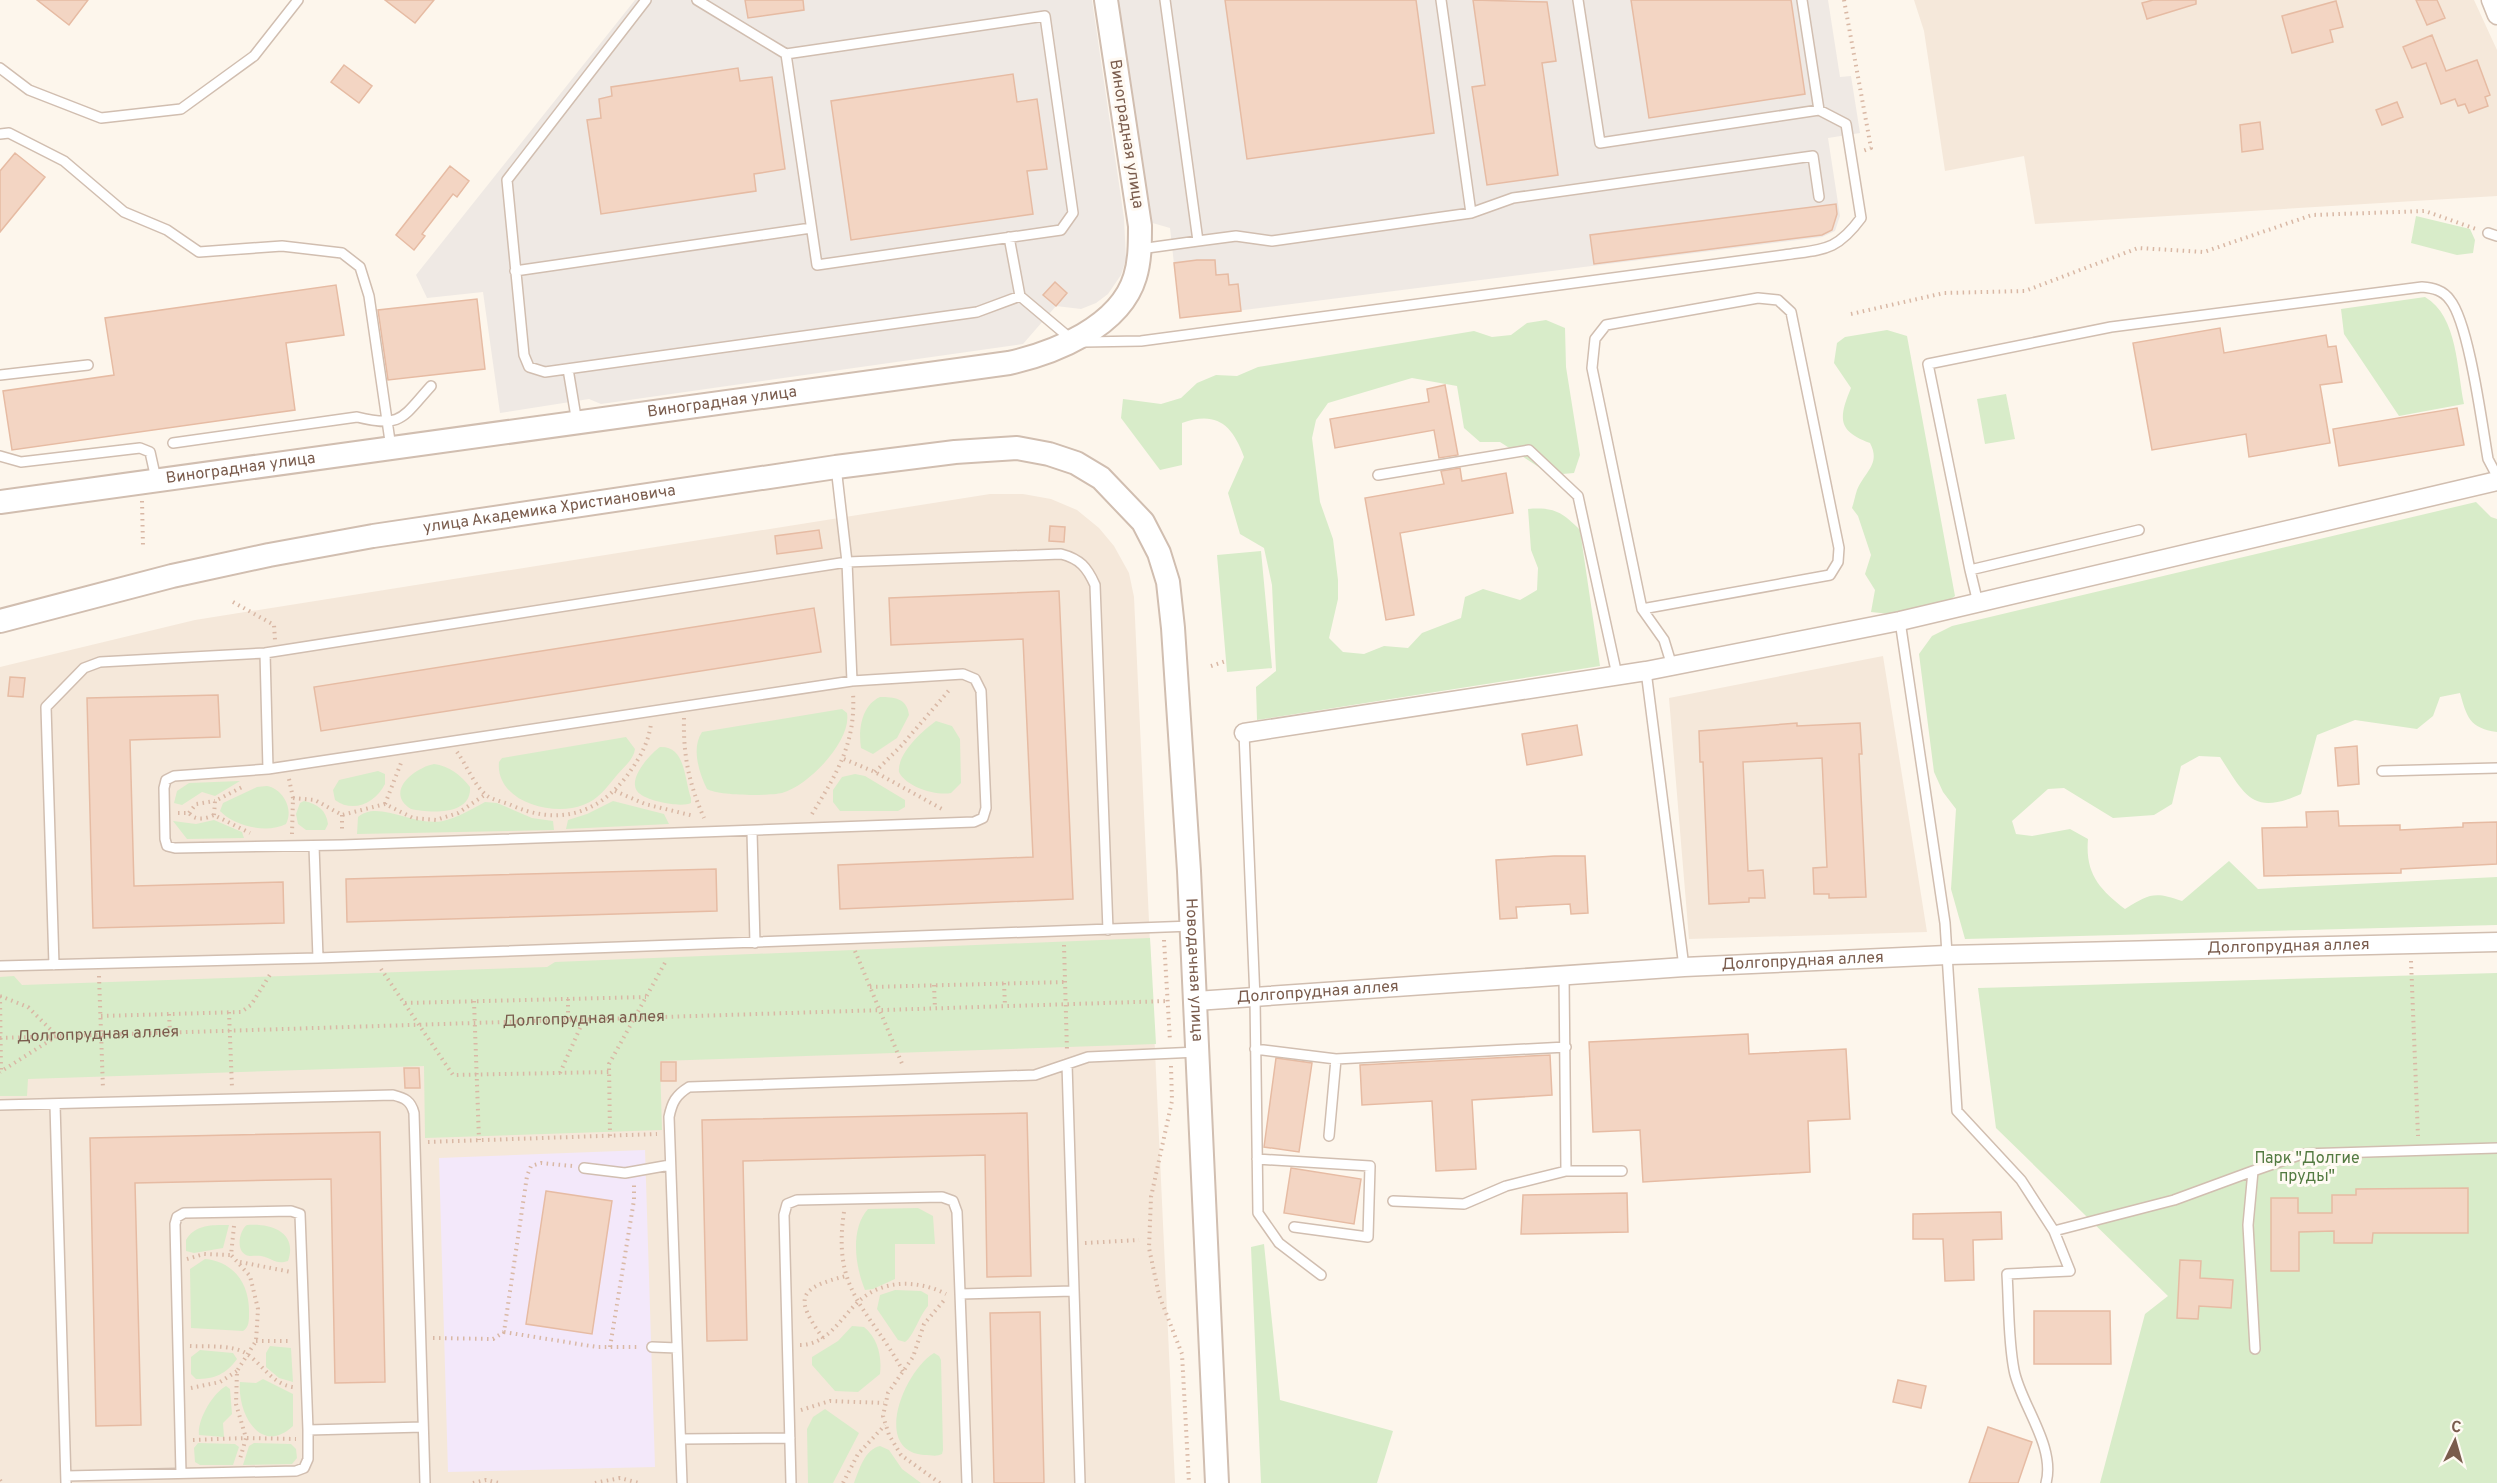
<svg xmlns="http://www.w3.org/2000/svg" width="2497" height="1483" font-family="Overpass,sans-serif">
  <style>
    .residential { fill: #f5e8da }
    .industrial { fill: #efe9e4 }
    .education { fill: #f3e8fa }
    .green { fill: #d8ecc9 }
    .building { fill: #f3d5c3; stroke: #e6bba3; stroke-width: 1.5 }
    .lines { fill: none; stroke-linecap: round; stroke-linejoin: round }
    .service-casing { stroke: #d1beb0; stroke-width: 12 }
    .minor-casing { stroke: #d1beb0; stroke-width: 21 }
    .tertiary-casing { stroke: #d1beb0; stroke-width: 26 }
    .path { stroke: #d9b8a5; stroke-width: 4; stroke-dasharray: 1.5 4.5; stroke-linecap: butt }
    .service { stroke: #fff; stroke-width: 9 }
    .minor { stroke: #fff; stroke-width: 18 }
    .tertiary { stroke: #fff; stroke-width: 22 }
    .labels { text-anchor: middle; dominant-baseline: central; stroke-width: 6; stroke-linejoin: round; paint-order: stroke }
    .street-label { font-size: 16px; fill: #7a5c4d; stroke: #fffaf3 }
    .park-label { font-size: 16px; fill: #537a41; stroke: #fffaf3 }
  </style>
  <rect width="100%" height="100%" fill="#fdf6ec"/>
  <path class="residential" d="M1914 0H2474L2497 50V196L2035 224 2024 156 1945 171 1924 31Z
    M990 494H1023L1051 499 1077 510 1099 528 1114 546 1129 573 1134 597 1175 1483H0V667L195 620Z
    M1883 656 1927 932 1689 939 1669 698Z"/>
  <path class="industrial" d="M635 0H1092L1124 218 1126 259 1121 275 1108 294 1096 303 1081 309 1056 306 1023 344 601 404 589 399 500 413 483 292 427 298 416 275Z
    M1118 0H1828L1840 77 1851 76 1860 133 1828 138 1840 216 1835 231 1822 237 1180 318 1170 228 1149 222Z"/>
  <path class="education" d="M645 1150 655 1467 448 1472 439 1158Z"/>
  <path class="green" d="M2416 216 2470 229 2475 240 2473 253 2457 255 2411 243Z
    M2425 297C2458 316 2457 371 2464 404L2399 416 2344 334 2341 309Z
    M1546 320 1565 328 1566 367 1580 455 1574 473 1551 475 1500 442H1480L1464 428 1457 386 1412 378 1328 403 1316 420 1312 438 1320 502 1333 539 1338 580V599L1329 638 1343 652 1364 654 1384 646 1408 648 1422 633 1461 618 1465 597 1483 589 1520 600 1537 590 1538 568 1531 550 1528 509C1554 507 1562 512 1580 530L1600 666 1257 720 1256 687 1276 671 1272 585 1264 548 1240 534 1228 493 1244 457C1232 424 1216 411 1182 423V465L1160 470 1121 418 1123 399 1161 404 1181 398 1197 383 1216 375 1237 376 1258 367 1474 331 1492 337 1511 335 1527 323Z
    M1887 330 1907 336 1955 596 1947 602 1890 614 1871 612 1875 590 1865 574 1871 555 1858 516 1852 508C1854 502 1855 496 1857 490 1865 471 1881 464 1870 443 1838 431 1838 419 1851 388L1834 363 1837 343 1845 337Z
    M2006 394 2015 439 1985 444 1977 399Z
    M2476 502 2491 517 2497 519V732C2469 728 2467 717 2460 693L2440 697 2433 716 2417 729 2355 720 2317 735 2301 794C2252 816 2245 795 2220 757L2199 756 2181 766 2172 804 2154 815 2113 818 2064 788 2048 789 2012 821 2016 834 2032 836 2070 829 2088 839C2085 873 2099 889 2125 909 2149 894 2154 891 2182 901L2229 861 2258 889 2497 877V925L1965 939 1951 889 1956 809 1943 792 1934 772 1919 654 1932 636 1952 626Z
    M1261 551 1272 668 1227 672 1217 555Z
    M880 697C894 697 907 698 909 715L897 738 873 754 861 748C858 729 862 705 880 697Z
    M842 709 847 713C852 741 808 786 782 793 768 796 719 796 707 789 699 773 691 748 702 732Z
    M936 721 952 726 960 739 961 783 951 793C936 796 906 787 899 772 897 754 922 731 936 721Z
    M626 737 635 749C634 759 624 767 617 775 607 787 598 800 583 805 554 817 495 802 499 762L502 758Z
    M660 747C686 746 684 779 691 798V803C681 808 644 801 637 791 628 778 650 754 660 747Z
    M434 764C449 766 461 775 470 787 472 816 429 813 411 809 384 792 414 768 434 764Z
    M378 771 385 774V784C376 802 354 814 335 800L333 790 339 780Z
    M855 774 865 776 905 800V807L898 811H840L833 802V790L842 777Z
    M240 781 215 796 202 792 182 805 174 803 177 791 189 783Z
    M267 786C283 789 294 809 286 824 267 834 234 826 220 811L223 803 257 787Z
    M304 801C318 804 326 810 328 824L325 830H306L298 824 296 814 300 803Z
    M613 801 664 814 669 824 566 829 568 820 587 814Z
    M485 802 497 803 532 818 553 821 554 830 357 834 358 817C378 799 414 827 443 821 457 818 472 809 485 802Z
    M214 820 242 832 244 838 187 839 173 821 196 824Z
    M1150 938 1156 1044 660 1061 662 1130 425 1138 424 1066 28 1079 27 1096H0V977L14 976 22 985 547 967 555 962Z
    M2497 973V1483H2100L2145 1314 2168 1296 1996 1128 1978 988Z
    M918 1208 933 1216 935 1244H895V1279L873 1289 865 1290C855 1266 850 1229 868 1209Z
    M229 1225 223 1248 194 1253 186 1251V1240C195 1224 213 1225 229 1225Z
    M247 1225C271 1223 298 1232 288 1261 275 1265 273 1258 261 1256 256 1255 250 1257 246 1255 235 1250 240 1229 247 1225Z
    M1264 1244 1280 1400 1393 1431 1377 1483H1261L1251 1247Z
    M205 1259C235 1262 250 1285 249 1314 249 1321 249 1327 243 1331L191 1328 190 1269Z
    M895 1290 921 1291 928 1295V1306C919 1316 914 1336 905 1342L898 1340 877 1309 880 1295Z
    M852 1326 864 1327C878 1338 882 1357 880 1374L858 1392 835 1391 812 1365V1357L838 1341Z
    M270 1346 291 1348 293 1382 279 1378 266 1367V1353Z
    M200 1350 233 1353 237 1359C226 1374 215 1379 196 1379L191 1374V1357Z
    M934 1353 939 1356 941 1360 943 1450 942 1454C936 1457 931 1455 924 1455 871 1450 905 1370 934 1353Z
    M263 1379 293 1394V1426C261 1456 237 1414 240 1382L256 1383Z
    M226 1386 230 1389 232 1414 223 1423 224 1437 199 1435C197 1420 213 1393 226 1386Z
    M825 1409 859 1433 833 1483H808L807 1429 813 1417Z
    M198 1443 235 1444 239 1447 233 1465H200L195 1462 194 1448Z
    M254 1443 291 1444 296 1449 297 1458 292 1464 243 1465 249 1446Z
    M880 1446 889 1450 902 1469 921 1483H854C859 1470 865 1449 880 1446Z"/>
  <path class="building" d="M37 0H88L69 25Z
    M385 0H434L415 23Z
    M745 0H803L804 10 748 18Z
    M1225 0H1416L1434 133 1247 159Z
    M1473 0 1547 2 1556 61 1542 63 1558 175 1487 185 1472 87 1485 85Z
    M1631 0H1791L1805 94 1649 118Z
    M2153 0H2196V4L2147 19 2142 3Z
    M2416 0H2437L2445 18 2427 25Z
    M2336 1 2343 27 2330 30 2333 42 2292 53 2282 16Z
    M2432 35 2446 71 2477 60 2490 95 2485 97 2488 106 2469 113 2465 104 2458 106 2455 99 2441 104 2426 63 2412 68 2403 47Z
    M344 65 372 86 359 103 331 82Z
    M738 68 740 81 772 77 785 169 754 174 756 191 601 214 587 120 601 118 599 99 612 96 611 87Z
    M1013 74 1017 102 1037 99 1047 169 1027 171 1033 214 851 240 831 101Z
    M2397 102 2403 117 2382 125 2376 110Z
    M2260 122 2263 149 2242 152 2240 125Z
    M15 153 45 177 0 232V171Z
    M450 166 469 181 457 197 453 194 422 234 425 236 414 250 396 235Z
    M1836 204 1837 214 1832 230 1822 235 1594 264 1590 235Z
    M1197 260H1215L1216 275 1228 274 1229 285 1238 284 1241 311 1180 318 1174 263Z
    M1055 282 1067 293 1056 306 1043 295Z
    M336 285 344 335 286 343 295 410 12 450 3 391 114 375 105 318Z
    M477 299 485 369 388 380 378 310Z
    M2220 328 2224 353 2326 335 2328 347 2336 346 2342 382 2320 385 2330 443 2249 457 2246 434 2152 450 2133 343Z
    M1445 385 1458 455 1439 458 1434 430 1335 448 1330 419 1429 402 1427 389Z
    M2457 408 2464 445 2339 466 2333 429Z
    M1460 468 1462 481 1506 473 1513 513 1400 533 1414 615 1386 620 1365 498 1444 484 1441 471Z
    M1050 526 1065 527 1064 542 1049 541Z
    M819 530 822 548 777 554 775 536Z
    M1059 591 1073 899 840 909 838 865 1033 857 1023 639 891 645 889 598Z
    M814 608 821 652 321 731 314 687Z
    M10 677 25 678 23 697 8 696Z
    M218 695 220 737 130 740 134 886 283 882 284 923 93 928 87 698Z
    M1797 723V726L1860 723 1862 754H1859L1866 897 1829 898V894H1814L1813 868 1827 867 1822 758 1743 762 1748 871 1763 870 1765 898H1749V902L1709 904 1703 762H1700L1699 731Z
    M1577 725 1582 755 1527 765 1522 734Z
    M2357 746 2359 784 2338 786 2335 748Z
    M2338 811 2339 826 2400 825V830L2463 827V823L2497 822V864L2401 869V873L2264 876 2262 828 2307 827 2306 812Z
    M1554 856H1585L1588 913 1571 914 1570 904 1516 907 1517 918 1500 919 1496 860Z
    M716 869 717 911 347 922 346 879Z
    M1748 1034 1749 1054 1846 1049 1850 1119 1808 1121 1810 1172 1643 1182 1640 1130 1593 1132 1589 1042Z
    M1550 1055 1552 1095 1472 1100 1476 1169 1436 1171 1432 1101 1362 1105 1360 1065Z
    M1276 1058 1312 1063 1299 1152 1264 1147Z
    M661 1062H676V1081H661Z
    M404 1068H419L420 1088H405Z
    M1027 1113 1031 1276 987 1277 985 1155 743 1161 747 1340 707 1341 702 1120Z
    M380 1132 385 1382 335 1383 331 1179 135 1183 141 1425 96 1426 90 1138Z
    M1291 1168 1361 1179 1354 1224 1284 1213Z
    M2468 1188V1233H2373L2372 1243H2334V1231L2299 1232V1271H2271V1198H2298V1213H2332V1195H2356V1189Z
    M546 1191 612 1201 592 1334 526 1324Z
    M1627 1193 1628 1232 1521 1234 1523 1195Z
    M2001 1212 2002 1239 1973 1240 1974 1280 1945 1281 1943 1239H1913V1214Z
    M2180 1260 2201 1261 2200 1278 2233 1280 2231 1308 2199 1306 2198 1319 2177 1318Z
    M2034 1311H2110L2111 1364H2034Z
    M1040 1312 1044 1483H994L990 1313Z
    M1898 1380 1926 1386 1921 1408 1893 1402Z
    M1988 1427 2032 1442 2018 1483H1969Z"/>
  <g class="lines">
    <g class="service-casing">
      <path id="service" d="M646 0 507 180 524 355 529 367 545 372 977 312 1020 296
        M697 0 786 54
        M1441 0 1471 213
        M1802 0 1819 110
        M1045 16 1073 213 1061 230 817 265 786 54Z
        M0 68 29 90 101 118 181 109 254 56 298 0
        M0 134 9 133 64 161 124 212 167 230 199 252 282 246 342 253 360 267 369 296 391 448
        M2488 233 2497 236
        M1009 237 1020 296 1071 339
        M1198 241 1236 236 1272 241 1471 213 1513 198 1813 156 1819 197
        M1140 249 1198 241 1165 0
        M515 271 811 228
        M1084 342 1141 341 1784 255C1823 249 1836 252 1861 218L1846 124 1819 110 1600 143 1578 0
        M568 369 577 423
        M0 375 88 365
        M173 443 357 417C402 428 402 418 431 386
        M0 456 21 462 140 448 150 452 156 479
        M836 467 847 562 852 681
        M1378 475 1529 450 1578 496 1617 675
        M2139 530 1970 570 1928 364 2111 327 2422 287C2433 288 2443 290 2450 300 2469 323 2482 425 2488 459L2497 476
        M1970 570 1978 603
        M1642 609 1830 575 1838 562 1839 548 1791 312 1778 300 1758 298 1606 325 1595 339 1592 368 1642 609 1664 640 1672 666
        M1900 621 1945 923 1957 1111 2021 1180 2054 1231 2070 1271 2007 1274C2009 1305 2008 1339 2014 1370 2020 1403 2056 1446 2046 1483
        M265 653 268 769
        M1646 671 1684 967
        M963 674 975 679 981 691 986 808 983 818 974 822 342 845 175 848 167 846 165 839 164 788 166 780 174 776 268 769 852 681Z
        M1244 733 1255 999 1258 1213 1279 1243 1321 1275
        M2382 771 2497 768
        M752 832 755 943
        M314 846 318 958
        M54 965 46 707 84 668 100 662 265 653 847 562 1061 554C1080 559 1087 567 1095 585L1108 930
        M0 966 318 958 1192 926
        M1255 1049 1336 1059 1566 1047
        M1067 1064 1080 1483
        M0 1105 393 1095C405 1098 411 1101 414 1113L425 1483
        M55 1105 66 1483
        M1329 1136 1336 1059
        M1257 1159 1370 1166 1368 1237 1294 1227
        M584 1168 625 1173 670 1165
        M1566 1171H1622
        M1393 1201 1464 1204 1506 1186 1566 1171 1564 976
        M2054 1231 2174 1200 2253 1171
        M960 1294 1073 1291
        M652 1347 677 1348
        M2255 1349 2248 1225 2253 1171 2302 1154 2497 1148
        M308 1430 423 1427
        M681 1439 790 1438
        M66 1476 296 1471 304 1468 308 1459V1430L300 1214 291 1211 184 1213 177 1217 175 1224 181 1473
        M682 1483 669 1117C672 1102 676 1095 689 1087L1035 1075 1088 1057 1198 1052
        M791 1483 784 1215 787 1204 797 1200 942 1197 953 1201 957 1212 967 1483"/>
    </g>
    <g class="minor-casing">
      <g id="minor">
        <path d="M2491 0 2497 15"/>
        <path d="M1244 733 1646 671 1900 621 2497 481"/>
        <path id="s2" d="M1196 1001 1684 967 1947 955 2497 942"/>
      </g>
    </g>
    <g class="tertiary-casing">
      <g id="tertiary">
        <path id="s3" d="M0 502 1009 363C1054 353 1120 327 1135 277 1140 261 1140 243 1140 226L1106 0"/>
        <path id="s4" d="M0 621 172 576 269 555 373 536 836 467 955 452 1017 448 1049 454 1076 463 1101 478 1143 522 1159 553 1168 582 1173 628 1189 871 1217 1483"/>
      </g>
    </g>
    <g class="path">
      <path d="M1844 0 1871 148 1863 151"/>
      <path d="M1851 314 1944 293 2025 291 2138 248 2204 252 2312 215 2425 211 2476 229"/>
      <path d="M142 501 143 546"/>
      <path d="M233 602 274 625 275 640"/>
      <path d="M1211 666 1226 661"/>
      <path d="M684 718C683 755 689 784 704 818"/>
      <path d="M457 752C466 764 474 785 486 795 492 800 504 802 511 805 555 825 596 816 626 777 638 761 648 745 651 724"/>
      <path d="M844 759 875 772 942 809"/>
      <path d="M875 772 902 745 951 688"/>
      <path d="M289 779 293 798 292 834"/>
      <path d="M615 791 645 804 694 816"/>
      <path d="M293 798 315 800 342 815 385 804 413 818 436 820 458 813 486 794"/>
      <path d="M385 804 401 763"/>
      <path d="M178 813H189C195 821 206 819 214 815L250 833"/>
      <path d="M189 813 196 804 215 801"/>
      <path d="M812 814C837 773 856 743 853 693"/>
      <path d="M214 815 215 801 244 786"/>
      <path d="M342 815V832"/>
      <path d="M1164 940 1170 1041"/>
      <path d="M1064 945 1067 1051"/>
      <path d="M855 951 903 1066"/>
      <path d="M2411 961 2418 1136"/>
      <path d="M381 969 453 1075 609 1072"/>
      <path d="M99 976 103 1089"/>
      <path d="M1004 983 1005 1006"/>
      <path d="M934 985 935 1009"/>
      <path d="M870 987 1065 982"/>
      <path d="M0 996 28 1007 57 1036 0 1072"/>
      <path d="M0 996 1 1071"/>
      <path d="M568 999V1020"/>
      <path d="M474 1001 479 1140"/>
      <path d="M405 1003 646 997"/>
      <path d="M229 1012 232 1088"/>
      <path d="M169 1014 170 1032"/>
      <path d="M101 1016 241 1012 251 1005 271 973"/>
      <path id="s1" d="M0 1038 1168 1001"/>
      <path d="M1171 1066 1172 1101 1151 1197 1149 1248 1159 1295 1182 1354 1189 1483"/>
      <path d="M560 1073 584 1019"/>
      <path d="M610 1136 609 1064 667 959"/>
      <path d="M428 1142 657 1134"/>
      <path d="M572 1166 541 1163 531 1166 527 1176 504 1332 597 1347H639"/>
      <path d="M844 1212C832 1292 868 1307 903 1371"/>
      <path d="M234 1226 231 1255 250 1276 258 1309 256 1341 237 1371 236 1404 246 1438 240 1459"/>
      <path d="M1085 1243 1139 1240"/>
      <path d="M187 1259 204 1254 231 1255"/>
      <path d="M240 1262 291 1272"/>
      <path d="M433 1338 493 1339 504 1332"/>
      <path d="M823 1338C793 1297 799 1288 846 1276"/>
      <path d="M256 1341H291"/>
      <path d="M800 1345C826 1345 839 1321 855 1305 879 1279 917 1279 946 1294"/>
      <path d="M190 1346C208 1347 232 1344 247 1354 263 1365 272 1384 293 1387"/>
      <path d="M610 1347 634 1200V1185"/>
      <path d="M191 1388 220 1382 237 1371"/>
      <path d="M801 1410 830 1401 884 1403"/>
      <path d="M193 1440 246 1438 296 1439"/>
      <path d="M0 1480 2 1483"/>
      <path d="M473 1483 486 1480 499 1483"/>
      <path d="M595 1483 620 1478 639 1483"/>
      <path d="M843 1483 858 1454 885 1425"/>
      <path d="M940 1483 901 1455 889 1435 883 1416 888 1393 913 1357 924 1324 946 1298"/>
    </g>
    <use href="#service" class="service"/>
    <use href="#minor" class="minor"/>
    <use href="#tertiary" class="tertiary"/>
  </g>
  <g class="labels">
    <g class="street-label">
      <text transform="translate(1126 134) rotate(81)">Виноградная улица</text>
      <text stroke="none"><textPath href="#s3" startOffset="729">Виноградная улица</textPath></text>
      <text stroke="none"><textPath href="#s3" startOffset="243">Виноградная улица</textPath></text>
      <text stroke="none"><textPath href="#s4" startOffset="561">улица Академика Христиановича</textPath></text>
      <text stroke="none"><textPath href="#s2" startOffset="1094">Долгопрудная аллея</textPath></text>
      <text stroke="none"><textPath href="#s2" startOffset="608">Долгопрудная аллея</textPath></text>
      <text stroke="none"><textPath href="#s4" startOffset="1638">Новодачная улица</textPath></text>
      <text stroke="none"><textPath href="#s2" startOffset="122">Долгопрудная аллея</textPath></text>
      <text stroke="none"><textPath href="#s1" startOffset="584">Долгопрудная аллея</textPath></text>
      <text stroke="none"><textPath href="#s1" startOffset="98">Долгопрудная аллея</textPath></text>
    </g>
    <g class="park-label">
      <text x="2307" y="1159">Парк "Долгие<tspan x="2307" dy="18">пруды"</tspan></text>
    </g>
  </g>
  <g transform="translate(2455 1441) rotate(5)" stroke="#fffaf3" stroke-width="4.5" paint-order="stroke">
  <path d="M0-4.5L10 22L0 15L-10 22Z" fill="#7a5c4d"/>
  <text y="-9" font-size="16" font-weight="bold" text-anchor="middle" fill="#7a5c4d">С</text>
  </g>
</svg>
